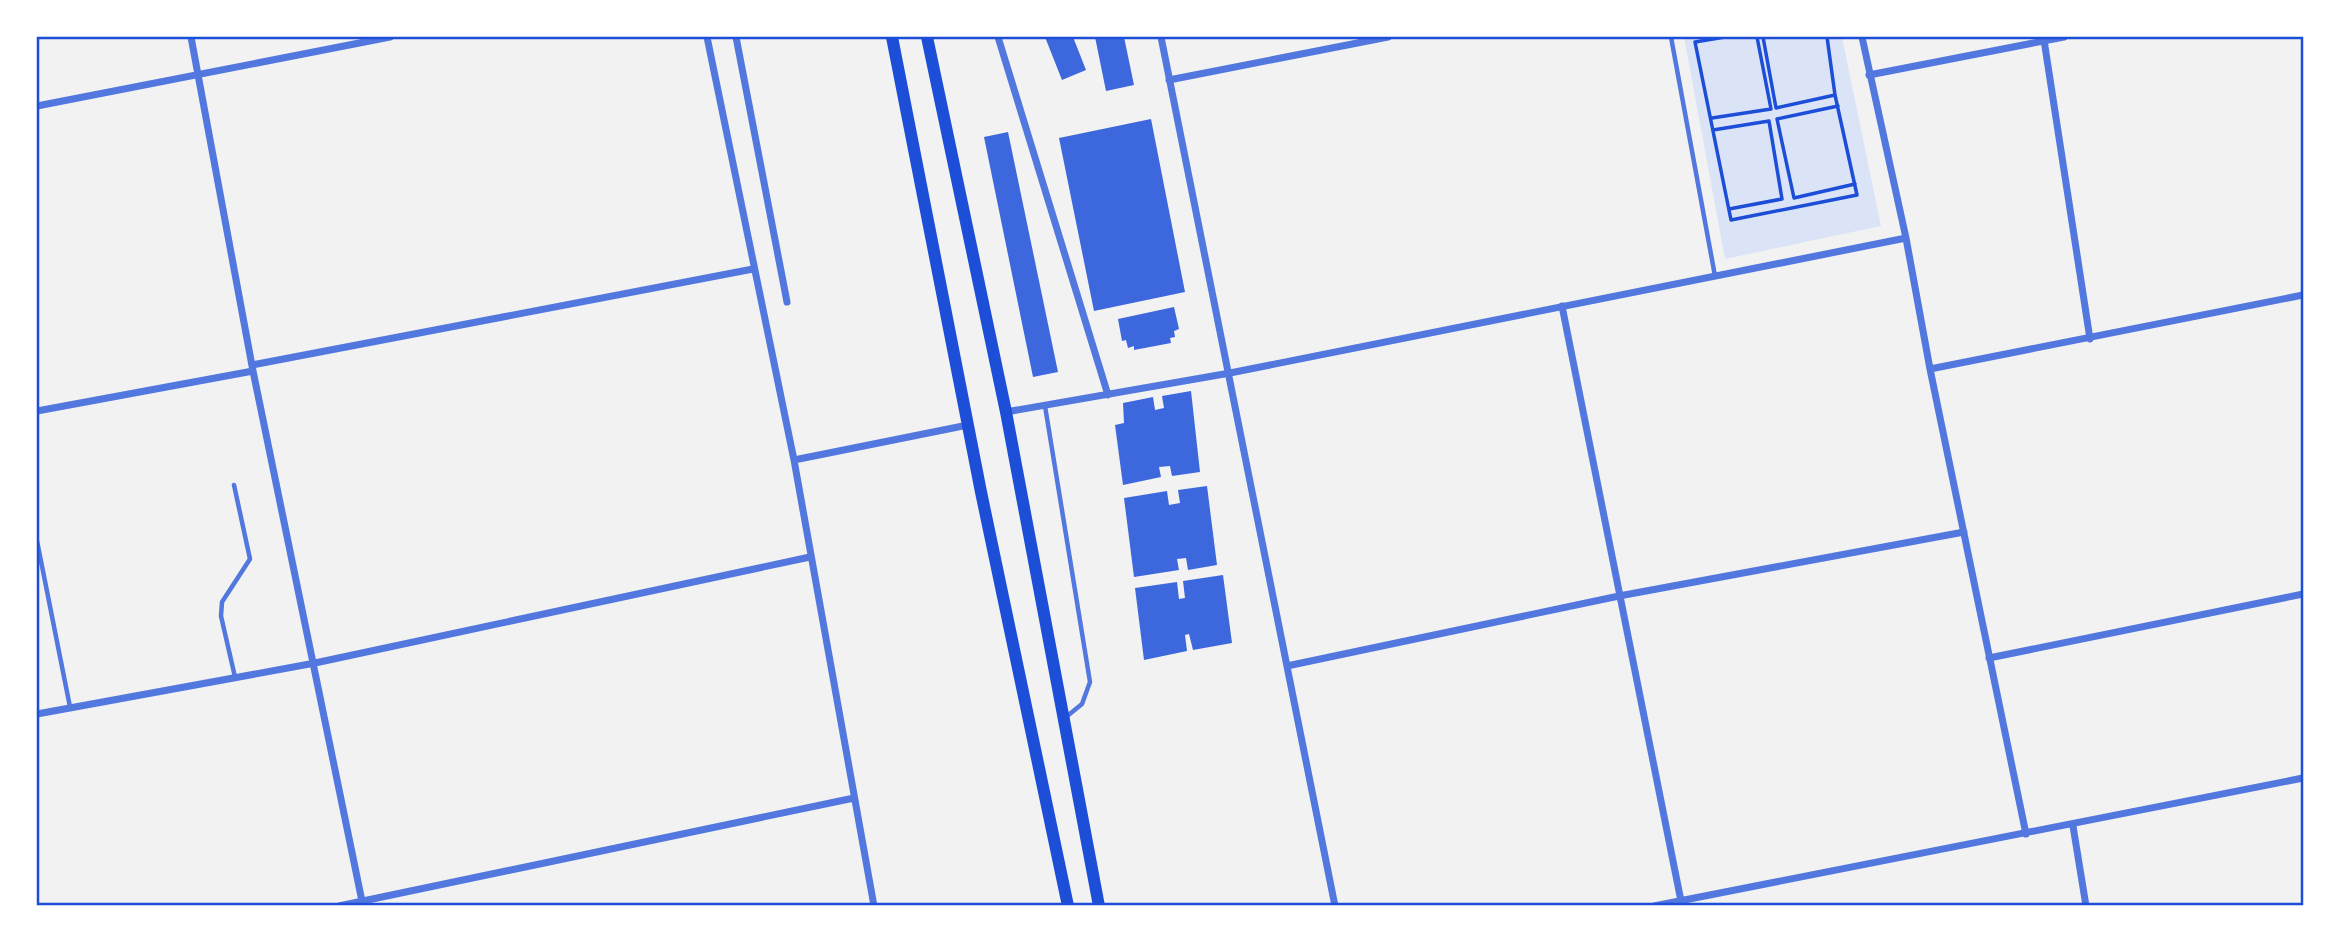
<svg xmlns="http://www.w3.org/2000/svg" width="2340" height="943" font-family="'Sofia Sans Condensed',sans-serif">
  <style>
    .green { fill: #dbe4f7 }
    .building { fill: #3d67dc }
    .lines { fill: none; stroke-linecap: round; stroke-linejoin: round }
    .path { stroke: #1d4ed8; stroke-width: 3.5 }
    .service { stroke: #5277de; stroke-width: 4.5 }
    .minor { stroke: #5277de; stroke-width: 7 }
    .secondary { stroke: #1d4ed8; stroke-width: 12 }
    .neatline { fill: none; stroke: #1d4ed8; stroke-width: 2.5 }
  </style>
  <rect width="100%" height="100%" fill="#f2f2f2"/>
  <path class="green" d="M1684 37H1842L1881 226 1725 259Z"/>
  <path class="building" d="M1045 37H1073L1086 70 1062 80Z
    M1095 37H1124L1134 85 1106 91Z
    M1151 119 1185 292 1094 311 1059 138Z
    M1008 132 1058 372 1033 377 984 137Z
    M1174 307 1179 329 1174 331 1175 337 1170 338 1171 343 1134 350V346L1128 348 1126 340 1122 341 1118 319Z
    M1191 391 1200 472 1172 476 1170 466 1159 467 1161 477 1123 485 1115 425 1124 423 1123 403 1153 397 1155 410 1164 408 1162 396Z
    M1207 486 1217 565 1188 570 1186 558 1177 559 1179 570 1134 577 1124 498 1167 491 1169 505 1180 503 1178 490Z
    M1223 575 1232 643 1193 650 1189 634 1185 635 1187 651 1144 660 1135 588 1177 582 1179 599 1185 598 1183 581Z"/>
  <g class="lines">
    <path class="path" d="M1725 37 1695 42 1731 220 1857 195 1835 95 1827 37
      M1763 37 1776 108 1835 95
      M1838 106 1777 119 1794 198 1855 184
      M1712 118 1771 109 1757 37
      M1713 130 1769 121 1782 199 1729 209"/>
    <path class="service" d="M1671 37 1715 276
      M1045 406 1090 682 1082 704 1066 717
      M234 485 250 559 222 602 221 616 235 677
      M37 541 70 707"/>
    <path class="minor" d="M191 37 253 371 363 906
      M707 37 794 460 874 906
      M736 37 787 302
      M998 37 1108 395
      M1161 37 1335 906
      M1862 37 1906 238 1930 369 2026 834
      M2044 40 2090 339
      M1869 75 2064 37
      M1169 80 1388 37
      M37 106 390 37
      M1562 306 1681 901
      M252 365 753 269
      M1930 369 2303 295
      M37 411 253 371
      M1006 412 1230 373 1906 238
      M794 460 968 425
      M1989 658 2303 594
      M1287 666 1619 596 1964 532
      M37 714 315 663 810 557
      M2073 826 2086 906
      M339 906 854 798
      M1654 906 2303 778"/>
    <path class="secondary" d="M892 37 981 492 1068 906
      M927 37 1006 412 1099 906"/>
  </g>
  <rect width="2340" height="943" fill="none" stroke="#ffffff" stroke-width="77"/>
  <rect x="38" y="38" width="2264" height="866" class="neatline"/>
</svg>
